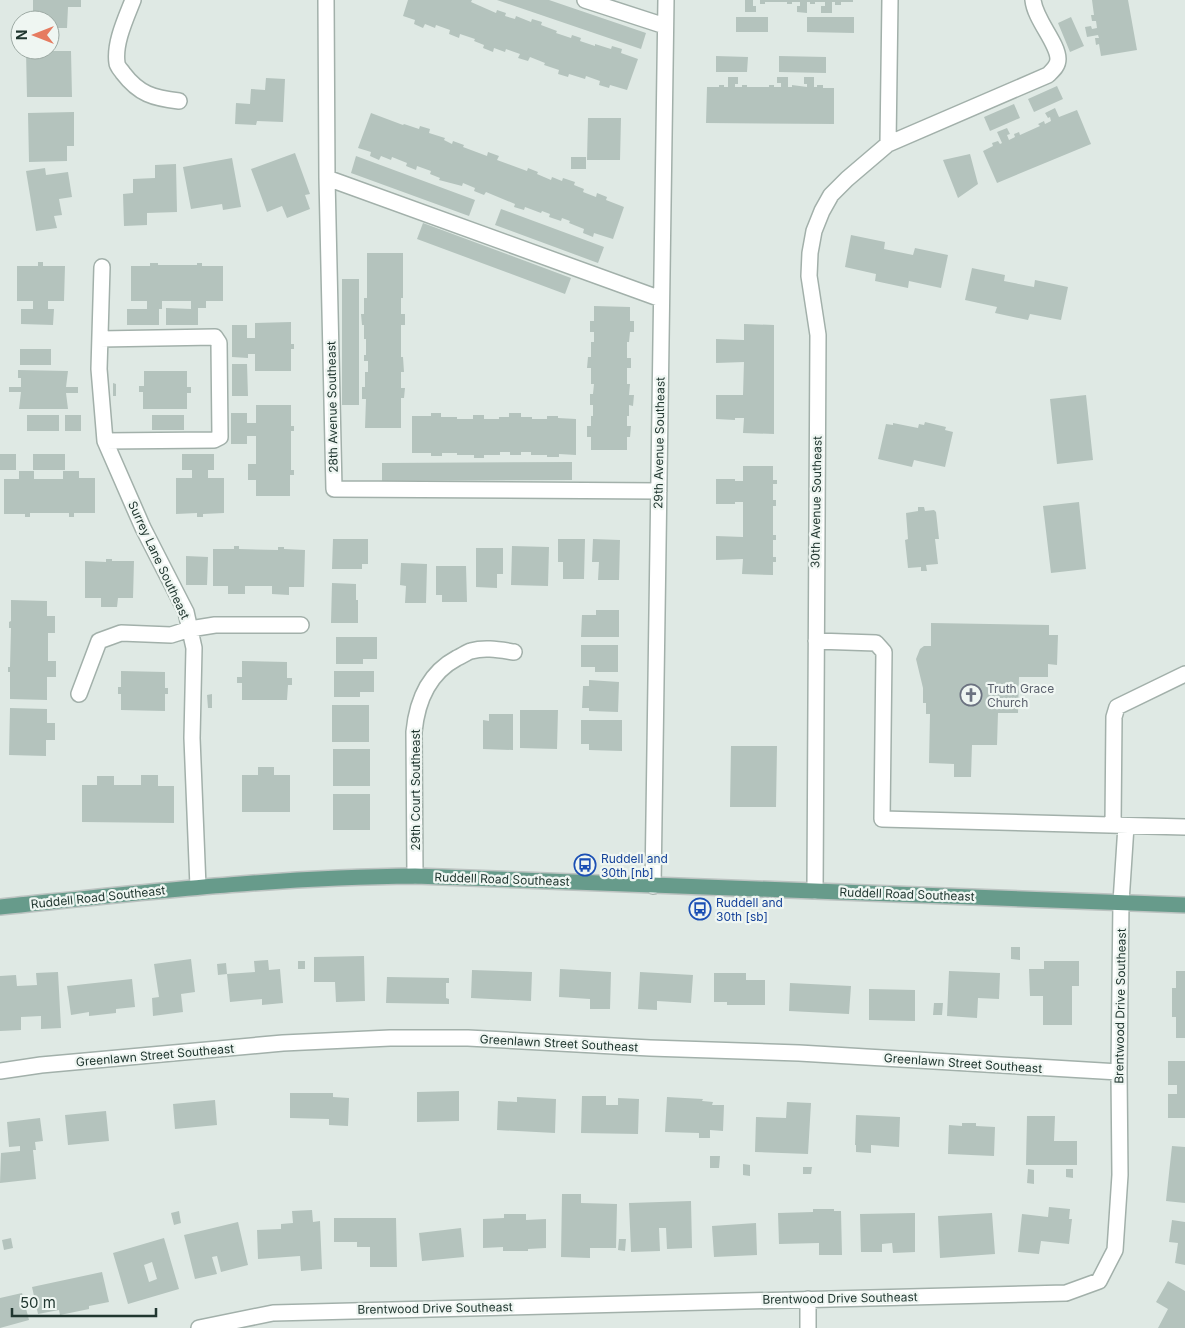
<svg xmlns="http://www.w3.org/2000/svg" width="1185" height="1328" font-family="Inter,sans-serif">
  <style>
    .building { fill: #b4c3bd; fill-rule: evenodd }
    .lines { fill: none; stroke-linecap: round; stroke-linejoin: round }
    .minor-casing { stroke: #a2b0aa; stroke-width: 18 }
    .major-casing { stroke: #bcc3c1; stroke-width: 18 }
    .minor { stroke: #fff; stroke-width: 15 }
    .major { stroke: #679b8b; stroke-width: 15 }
    .labels { text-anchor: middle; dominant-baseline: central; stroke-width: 4.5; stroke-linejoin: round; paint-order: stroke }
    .street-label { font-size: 12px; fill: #213730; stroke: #eff6f2 }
    .worship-label { font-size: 12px; fill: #5b616d; stroke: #eff6f2; text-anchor: start }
    .transit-label { font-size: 12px; fill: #164399; stroke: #eff6f2; text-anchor: start }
  </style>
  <rect width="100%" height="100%" fill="#dfe9e4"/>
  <path class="building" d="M33 0H81V7H68L67 28H53V39H50V20H33Z
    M408 0H472L471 2 496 13 497 10 506 13 505 16 515 19 516 16 531 22 532 19 542 22 541 25 557 31 556 33 571 38 572 35 581 38 580 41 595 46V44L611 49 612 46 622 49 621 53 638 59 627 90 610 85 609 88 599 85 600 81 586 76 585 79 569 74 568 77 558 74 559 70 544 65 545 63 530 57 528 61 518 58 520 54 506 49 505 52 494 48 493 52 483 48 484 45 474 41 475 39 460 34 459 38 449 34 450 30 436 25 435 28 425 24 423 28 414 24 415 20 403 16Z
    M497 0H549L646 33 641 49Z
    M745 0H753V6H756V12H745Z
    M760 0H853V2H841V5H835V2H832V13H821V6H825V2H815V4H810V2H807V13L797 12V6H800V2H792V4H787V2H765V4H760Z
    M1092 0H1128L1137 50 1101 56 1099 44 1096 45 1095 38H1099L1098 35 1087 37 1085 27 1091 26 1092 29 1097 28 1096 21H1092L1091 15H1094Z
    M736 17H768V32H736Z
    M807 17H854V33L807 32Z
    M1071 17 1084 46 1070 52 1058 23Z
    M26 51H71L72 97H27Z
    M716 56 748 57 747 72H716Z
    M779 56 826 57V73L779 72Z
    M728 77H738V84H735V87H742V85H747V87H769V85H774V87H781V83H777V77H788V87H792V85L807 87V84H804V77H814V87H817V85H823V88H834V124L706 123 707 87H719V85H724V87H728Z
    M266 78 285 79 283 122 257 121 256 125 235 124 236 103 250 104 251 89 265 90Z
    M1057 86 1063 99 1034 112 1028 99Z
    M1014 104 1020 118 990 131 984 117Z
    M1055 108 1059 117 1077 110 1091 144 997 183 983 151 993 146 992 143 998 141 1000 144 1002 143 997 132 1007 128 1010 134 1007 135 1009 140 1015 137 1014 134 1019 132 1020 135 1040 126 1038 124 1044 121 1045 124 1051 121 1050 117 1048 118 1045 113Z
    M74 112V146H67V161L29 162 28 113Z
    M371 113 403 125 404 124 419 129 420 126 430 129 429 133 445 138 444 140 452 144 453 141 464 145 463 147 487 156 488 152 499 156 497 160 527 171 528 168 538 172 537 174 551 180 552 177 562 181 563 178 575 182 574 185 584 189 583 192 596 197 597 193 607 197 606 200 624 207 613 239 594 233 593 237 583 233 584 229 569 223 570 221 562 218 561 221 549 217 550 214 542 211 541 213 525 207 524 210 514 207 515 204 486 192 484 195 474 191 475 188 463 183 462 186 439 180 440 178 430 174 431 171 417 166 416 170 406 166 407 163 392 157 391 160 381 156 379 160 370 156 371 152 358 148Z
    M588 118H621L620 160H587Z
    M295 153 310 194 305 195 310 209 287 218 282 206 267 212 251 169Z
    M970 154 978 184 958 198 943 160Z
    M356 156 475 200 469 216 351 173Z
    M571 157H586V169H571Z
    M232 158 241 207 223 210 222 204 191 209 183 167Z
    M176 164 177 212 147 213V225L124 226 123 194 133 193V179L155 178V165Z
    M45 168 46 175 68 172 72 197 59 199 62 215 54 216 57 228 36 231 26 171Z
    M501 209 604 247 598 263 495 225Z
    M423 223 571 278 565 294 417 239Z
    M851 235 885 242 884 249 913 255 915 248 948 255 941 288 909 281 908 288 875 281 876 274 845 267Z
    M367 253H403V298H401V314H405V325H401V357H403L404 372H401V388H405L404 398H401V428H365L366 399H362V387H365V372H368V361H364V355H366V339H364V325H362L361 314H364V298H367Z
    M38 262H43V266H65L64 301H48V309H54L53 325 21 324V309H33V301H17V266H38Z
    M150 263H158V265H197V263H202V266H223V301H206V308H198V325H166V308L191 309V301H162V309H159V325H127V309H147V301H131V266H150Z
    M972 268 1005 275 1004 281 1034 287 1035 280 1068 287 1061 320 1030 314 1028 320 995 313 997 307 965 300Z
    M342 279H359V405H342Z
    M594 306 630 307V321H634V332H630L629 342H627V358H631V368H627V384H630L629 395H634L633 406 629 405V416H627V426H631L630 437H627V450H591V437H587V426H591V416H593V405H590V394H593L594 384H591V368H587L588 357H591V342H594V332H590V321H594Z
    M291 322V344H294V349H291V371H255V354H248V358L232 357V325H247V338H255V323Z
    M744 324 774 325V434L743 433 744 418H735V420L716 419V395H743L744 362 716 363V339L744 340Z
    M20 349H51V365H20Z
    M232 364H247L248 396H232Z
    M18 370 68 371 66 387H78V393H66L68 409H19L21 392H9V387H21V378H18Z
    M144 371H187V387H191V393H187V409H143V392H139V386H144Z
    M113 383 116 384V396H113Z
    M1086 395 1093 460 1057 464 1050 399Z
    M256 405H291V426H294V431H291V470H294V475H290V496H256V480H248V464H256V436H247V444H231V413H247V423H256Z
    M431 413H441V417H457V419H473V415H484V419H499V417H509V413H521V417H532V419H547V416H558V418L576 419V455L559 454V457H547V455H531V452H521V455H510V452H500V455H484V458H474V455H457V453H442V456H431V453H412V416H431Z
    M27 415H59V431H27Z
    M65 415H81V431H65Z
    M152 415H184V430H152Z
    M925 422 946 427 945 430 953 432 945 467 914 460 912 467 878 459 886 424 893 425V423L918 428 919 424 924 425Z
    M0 454H16V470H0Z
    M33 454H65V470H33Z
    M182 454H214V470H208V478H224V513L203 514V517H197V513L176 514V478H192V470H182Z
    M572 462V480L382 481V463Z
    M743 466H773V480H777V484H773V500H776V506H773V535H776V540H773V557H776V562H773V575L742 574 743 559 716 560V536L743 537V502H735V504H716V479H735V481H743Z
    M19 471H34V479H63V471H79V478H95V513H74V517H69V513H30V517H25V514H4V479H19Z
    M1079 502 1086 569 1051 573 1043 506Z
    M918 507H924L925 511 934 510 936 512 939 539H935L938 564 926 565 927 571H921V567L908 568 905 540 908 539 906 513 918 511Z
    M333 539H368V564H362V569H332Z
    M558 539H585L584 579H563V562H558Z
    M593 539 620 540 619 580H598L599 562H592Z
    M234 546H239V549L278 550V547H284V549L305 550 304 587H289V595L272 594V586H245V594H228V586H213V549H234Z
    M512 546 549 547 548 586 511 585Z
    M476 548H503V574H497V588L476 587Z
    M186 556 208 557 207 585H186Z
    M106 559H112V561H134L133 598H118L117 607H101V598H85V561L106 562Z
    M401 563 427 564 426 603H405L406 586 400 585Z
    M436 566H466L467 602H442V595H436Z
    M332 583 356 584V600H358V623H331Z
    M11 600 47 601V616H55V633H48V661H56V677H47V700L10 699V672H8V667H10L11 628H9V622L11 621Z
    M596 610H619V637H581L582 615H596Z
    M931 623 1049 625V635H1058L1057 665 1048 664V677H1019L1018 713H998L997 745H972L971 777H954V764L929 763 930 714H926V703H923V688L916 659 920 649 924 646H931Z
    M336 637H377V659H363V664H336Z
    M581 645H618V672H595V667H581Z
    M242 661 287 662V678H292V685H288L287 700H242V683H237V677H242Z
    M121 671 165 672V688H168V694H165V711L121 710V694H118V687H121Z
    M334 671H374V692H360V697H334Z
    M589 680 619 682 618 712 589 711V708H582L583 686H589Z
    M212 694V708H208L207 695Z
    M332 705H369V742H332Z
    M10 708 47 709V723H55V740H46V756L9 755Z
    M520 710H558L557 749 520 748Z
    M489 714H513V750L483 749V720L489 721Z
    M581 720H622V751L589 750V744H581Z
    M731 746H777L776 807H730Z
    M333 749H370V786H333Z
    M258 767H274V775H290V812H242V775H258Z
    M141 775H158V786H174V823L82 822V785H97V776H114V785H141Z
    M333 794H370V830H333Z
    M1011 947H1020V960L1011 959Z
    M364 956 365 1001 336 1002 335 982H314V957Z
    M191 959 195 992 181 994 183 1012 153 1016 152 998 159 997 154 964Z
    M268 960 269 970 280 969 283 1003 262 1005V999L230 1002 227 974 255 972 254 961Z
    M298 961H305V969H298Z
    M1044 961H1079V986H1072V1025H1043V996H1030L1029 969H1044Z
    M226 963 227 974 218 975 217 964Z
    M560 969 611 972 610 1009H590V999L559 997Z
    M472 970 532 972 531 1001 471 998Z
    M949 971 1000 973 999 999 978 998 977 1018 947 1016Z
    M1176 971H1185V1038H1176V1017H1172V988H1176Z
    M58 972 61 1028 41 1029V1016L21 1017V1030L0 1031V976L16 975 17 986 37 985 36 973Z
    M640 972 693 975 691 1003 657 1001V1010L638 1009Z
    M714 973H746V980H765V1005H727V1002H714Z
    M387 977 449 978V983H446V998L449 999V1004L386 1003Z
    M132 979 135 1007 116 1009V1013L89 1016V1012L71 1015 67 986Z
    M790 983 851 986 849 1014 789 1011Z
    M869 989 915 990V1021L869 1020Z
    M934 1003H943L942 1015H933Z
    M1168 1061H1185V1118H1168V1094H1177V1085H1168Z
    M459 1091V1121L417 1122V1092Z
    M290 1093H333V1097L349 1098 348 1126 329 1125V1119L290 1118Z
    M582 1096H606V1105H618V1098L639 1099 638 1134 581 1133Z
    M517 1097 556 1099 555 1133 497 1130 498 1101 517 1102Z
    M667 1097 703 1099 702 1101 713 1102 712 1105H724L723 1131 710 1130V1138H699V1133L665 1132Z
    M215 1100 217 1125 175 1129 173 1104Z
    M787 1102 811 1103 808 1154 755 1152 756 1117 786 1118Z
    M106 1111 109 1141 68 1145 65 1115Z
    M856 1115 900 1117 899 1147 871 1145V1153L856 1152V1145H855Z
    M1027 1116H1055L1054 1141H1077V1165H1026Z
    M40 1118 43 1141 35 1142 36 1150H33L36 1179 0 1183 1 1153 20 1151V1146L9 1147 7 1122Z
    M962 1123H976V1126L995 1127 994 1156 948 1154 949 1125 962 1126Z
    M1172 1146 1185 1147V1203L1166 1201Z
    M710 1156H720L719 1168H710Z
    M743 1164 750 1165V1176L743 1175Z
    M803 1167H812L811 1174H803Z
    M1028 1169 1034 1170V1184L1027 1183Z
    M1066 1169H1073V1178L1066 1177Z
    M562 1194H581V1203L617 1204 616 1248H590V1258L561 1257Z
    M691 1201 692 1248 667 1249 666 1228H659L660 1251 631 1252 629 1203Z
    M1049 1207 1070 1209 1069 1219H1072L1069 1244 1041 1241 1039 1254 1018 1252 1022 1214 1048 1217Z
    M813 1209H834V1211H841L842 1255H819V1243L779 1244 778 1213 813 1212Z
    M312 1210 313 1222 320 1221 322 1269 301 1271 300 1256 258 1259 257 1230 281 1229V1224L293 1223 292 1211Z
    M179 1211 181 1223 174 1225 171 1213Z
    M915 1213V1252L893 1253 892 1243 882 1244V1252H861L860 1214Z
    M992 1213 995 1254 940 1258 938 1216Z
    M504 1214H526V1220L546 1219V1248L528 1249V1251H503V1247L483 1248V1219L504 1218Z
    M334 1218H396L397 1267H370V1247H357V1242H334Z
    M1172 1220 1185 1222V1265L1175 1263 1178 1243 1169 1242Z
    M238 1222 248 1265 221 1272 217 1256 212 1257 217 1274 195 1279 184 1235Z
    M756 1223 757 1255 714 1257 712 1226Z
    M461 1228 464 1257 422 1261 419 1233Z
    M11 1238 13 1248 4 1250 2 1240Z
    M164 1238 179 1289 128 1304 113 1253ZM152 1262 157 1279 149 1282 144 1265Z
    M619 1239H626L625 1251 618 1250Z
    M102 1272 109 1302 89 1306V1309L60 1315 59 1310 38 1314 32 1287Z
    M1168 1281 1185 1291V1328H1158L1168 1309 1156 1302Z
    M22 1293 29 1320 0 1328V1298Z"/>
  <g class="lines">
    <g class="minor-casing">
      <path id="minor" d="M133 0C126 18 114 43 117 63 117 66 121 70 123 73 139 94 153 98 179 101
        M326 0 327 178 334 489 659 491
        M585 0 665 26
        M888 144 890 0
        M327 178 661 299
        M102 267 99 369 105 441 143 528 186 612 194 648 192 738 198 887
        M100 339 215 337 219 343 220 437 214 440 105 441
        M816 641 876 643 884 652 882 819 1185 827
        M79 694 99 641 121 633 171 635 190 629 215 625H301
        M1113 825 1114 717 1117 707 1185 674
        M415 876 414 732C417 701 429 673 457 658 462 656 467 652 471 651 485 647 500 650 514 652
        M653 886 666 0
        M815 891 818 335 809 276 810 253 814 231 822 211 831 195 847 179 888 144 1048 75C1053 70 1058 66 1058 59 1058 43 1035 20 1033 0
        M0 1071 41 1065 283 1043 390 1038H468L650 1048 799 1053 1119 1072
        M808 1299V1328
        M199 1328 273 1313 1066 1293 1099 1281 1115 1250 1120 1175 1119 1072 1121 902 1126 826"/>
    </g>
    <g class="major-casing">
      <path id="major" d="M0 907C138 893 276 877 415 876L1185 905"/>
    </g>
    <use href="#minor" class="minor"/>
    <use href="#major" class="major"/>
  </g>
  <defs>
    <g id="church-ring" transform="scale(1.125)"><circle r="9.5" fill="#eff6f2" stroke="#6b7280" stroke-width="1.5"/><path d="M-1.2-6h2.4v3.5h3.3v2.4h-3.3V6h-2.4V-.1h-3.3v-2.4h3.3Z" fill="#6b7280"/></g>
    <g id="bus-ring" transform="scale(1.125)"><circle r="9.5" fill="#eff6f2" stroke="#1a4fb4" stroke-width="1.5"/><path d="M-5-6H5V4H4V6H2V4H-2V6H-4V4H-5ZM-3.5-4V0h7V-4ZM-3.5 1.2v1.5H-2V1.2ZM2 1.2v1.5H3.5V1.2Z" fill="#1a4fb4"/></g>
  </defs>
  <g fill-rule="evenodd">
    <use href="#church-ring" x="971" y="695"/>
    <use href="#bus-ring" x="585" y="865"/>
    <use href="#bus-ring" x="700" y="909"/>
  </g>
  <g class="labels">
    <g class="street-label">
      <text transform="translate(332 407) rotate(-91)">28th Avenue Southeast</text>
      <text transform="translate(659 443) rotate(-89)">29th Avenue Southeast</text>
      <text transform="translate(816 502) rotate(-89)">30th Avenue Southeast</text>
      <text transform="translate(159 560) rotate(65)">Surrey Lane Southeast</text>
      <text transform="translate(415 790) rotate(-90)">29th Court Southeast</text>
      <text transform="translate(502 879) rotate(2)">Ruddell Road Southeast</text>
      <text transform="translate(907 894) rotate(2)">Ruddell Road Southeast</text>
      <text transform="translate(98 897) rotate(-6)">Ruddell Road Southeast</text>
      <text transform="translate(1120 1006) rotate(-89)">Brentwood Drive Southeast</text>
      <text transform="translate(559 1043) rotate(3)">Greenlawn Street Southeast</text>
      <text transform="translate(155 1055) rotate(-5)">Greenlawn Street Southeast</text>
      <text transform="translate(963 1063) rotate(4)">Greenlawn Street Southeast</text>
      <text transform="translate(840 1298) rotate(-1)">Brentwood Drive Southeast</text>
      <text transform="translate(435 1308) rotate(-1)">Brentwood Drive Southeast</text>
    </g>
    <g class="worship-label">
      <text x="987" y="688">Truth Grace<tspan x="987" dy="14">Church</tspan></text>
    </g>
    <g class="transit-label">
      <text x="601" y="858">Ruddell and<tspan x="601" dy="14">30th [nb]</tspan></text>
      <text x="716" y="902">Ruddell and<tspan x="716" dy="14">30th [sb]</tspan></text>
    </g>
  </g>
  <g transform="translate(35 35) rotate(270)"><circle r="24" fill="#eff6f2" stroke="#9daaa4"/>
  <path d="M0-4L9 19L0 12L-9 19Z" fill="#e67b60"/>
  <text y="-8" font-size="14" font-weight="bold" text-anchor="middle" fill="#213730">N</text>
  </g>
  <path d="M12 1308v8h144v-8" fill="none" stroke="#213730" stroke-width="2.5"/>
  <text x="20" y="1308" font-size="15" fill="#213730" stroke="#eff6f2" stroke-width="4" paint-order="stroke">50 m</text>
</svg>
